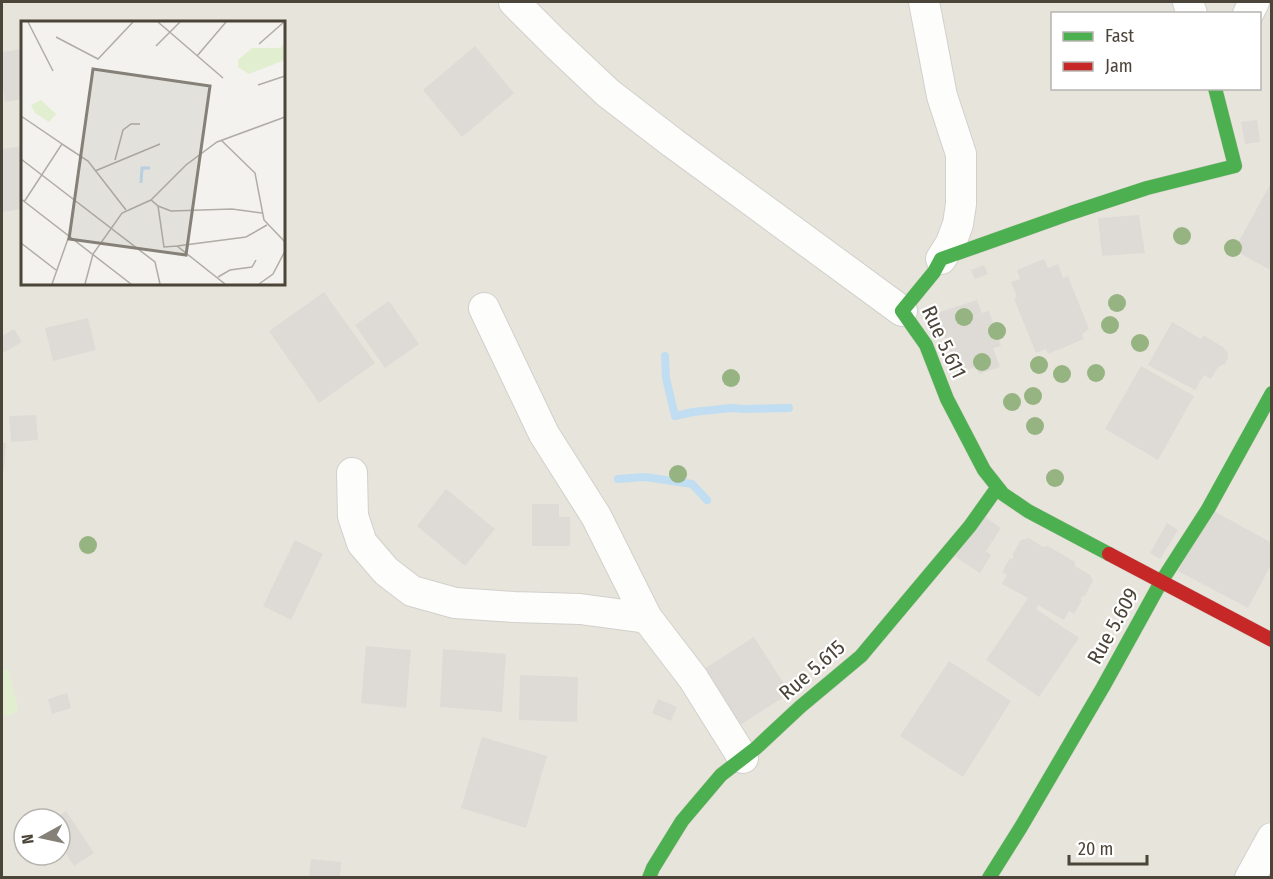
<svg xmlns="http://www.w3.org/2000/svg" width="1273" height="879" font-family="'Fira Sans Condensed',sans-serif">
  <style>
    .residential { fill: #e7e4dc; fill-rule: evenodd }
    .green { fill: #e1eecf }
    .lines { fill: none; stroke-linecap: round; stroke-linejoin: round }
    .stream { stroke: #c0ddf1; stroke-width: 8 }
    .building { fill: #dedbd6 }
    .street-casing { stroke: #d2d0cb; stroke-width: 32 }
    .fast-casing { stroke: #d3cfc5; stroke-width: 15 }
    .jam-casing { stroke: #d3cfc5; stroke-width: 15 }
    .street { stroke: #fdfdfc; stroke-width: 30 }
    .fast { stroke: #4caf50; stroke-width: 14 }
    .jam { stroke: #c62828; stroke-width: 14 }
    .tree { fill: #96b382 }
    .labels { text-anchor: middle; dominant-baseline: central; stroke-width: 4.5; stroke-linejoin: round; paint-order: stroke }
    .street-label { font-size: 21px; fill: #4b4439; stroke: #fff }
    .inset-river { fill: none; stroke: #c0ddf1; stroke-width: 3 }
    .inset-road { fill: none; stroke: #b0aca6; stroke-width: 1.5 }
    .view { fill: #868178; fill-opacity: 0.15; stroke: #868178; stroke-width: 3 }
    .inset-edge { fill: none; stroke: #4b4439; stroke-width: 3 }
  </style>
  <rect width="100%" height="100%" fill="#f4f2ee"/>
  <path class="residential" d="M2 2H1271V877H2ZM1052 14H1260V88H1052ZM22 22H284V284H22ZM24 819H60V855H24Z"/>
  <path class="green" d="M2 668 9 671 17 703V711L12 715 2 716Z"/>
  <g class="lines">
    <path class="stream" d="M665 356 666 378 675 416 693 412 731 408 745 409 789 408
      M618 479 645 477 692 484 707 500"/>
  </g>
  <path class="building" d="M475 46 514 93 462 137 423 90Z
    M22 49V99L5 102 2 79V52Z
    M1257 120 1260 142 1245 144 1241 122Z
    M22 146V209L2 212V149Z
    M1272 181V271L1234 250Z
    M1139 215 1145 253 1102 256 1098 218Z
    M1044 259 1048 268 1058 264 1063 278 1068 276 1089 329 1082 334 1084 339 1048 354 1046 349 1036 353 1014 299 1017 297 1011 282 1020 279 1017 270Z
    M984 265 988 274 975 279 971 270Z
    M324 292 375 363 319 403 269 331Z
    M977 300 982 313 989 311 1001 346 993 348 1000 367 979 374 976 367 957 373 937 313Z
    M389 301 419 344 385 368 355 325Z
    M88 318 96 350 53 361 45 328Z
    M1172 322 1201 339 1203 335 1223 347 1228 353V358L1225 364 1218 367 1211 379 1204 375 1195 390 1148 365Z
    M14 329 22 342 3 353 2 351V336Z
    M1141 366 1194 396 1158 460 1105 429Z
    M36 415 38 440 11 442 9 416Z
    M2 443H6L4 470H2Z
    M446 489 495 529 465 566 417 526Z
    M532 504H559V517H570V546H532Z
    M1210 509 1272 543V563L1248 608 1178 571Z
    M978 512 1001 528 986 551 991 555 980 573 951 554Z
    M1167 523 1178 530 1160 559 1150 553Z
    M1029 538 1043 547 1048 546 1075 562V566L1090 575 1093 581 1084 597 1083 595 1080 599 1082 600 1074 614 1069 611 1064 620 1038 605 1036 609 1079 638 1039 697 986 660 1028 598 1002 584 1007 575 1002 572 1010 558 1012 559 1014 556 1012 555 1021 540Z
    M295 540 323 554 291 620 263 606Z
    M1123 590 1133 598 1122 617 1111 611Z
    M754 637 790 693 737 727 701 671Z
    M366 646 411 650 406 708 361 703Z
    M443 649 506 654 502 712 440 707Z
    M949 661 1011 701 963 777 900 736Z
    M520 675 578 677 577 722 519 720Z
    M67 693 71 708 52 714 48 699Z
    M658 699 677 707 671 721 652 713Z
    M482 737 547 756 526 828 461 808Z
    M66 811 94 853 74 866 60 845V819H54Z
    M311 859 341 862 340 878H309Z"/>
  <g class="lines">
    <g class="street-casing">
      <path id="street" d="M514 2 555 43 608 93 673 143 902 311
        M924 2 942 96 961 154V204L958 224 951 243 941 259
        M1188 2 1192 14
        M1248 14 1254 2
        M484 308 544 434 596 516 647 618 693 678 743 758
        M352 473 353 516 362 543 386 571 412 591 455 603 514 607 580 609 647 618
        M1250 878 1272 838"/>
    </g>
    <g class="fast-casing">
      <path id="fast" d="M1109 554 1028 511 1003 494 984 470 947 399 926 345 902 311 934 272 941 259 1071 213 1147 188 1235 166 1215 88
        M649 878 653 868 682 821 721 775 756 748 800 707 861 656 970 526 997 488
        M989 878 1021 827 1103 687 1161 582 1208 509 1272 393"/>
    </g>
    <g class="jam-casing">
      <path id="jam" d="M1109 554 1272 640"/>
    </g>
    <use href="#street" class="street"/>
    <use href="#fast" class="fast"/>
    <use href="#jam" class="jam"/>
  </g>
  <g class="tree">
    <circle cx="1182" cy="236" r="9"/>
    <circle cx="1233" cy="248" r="9"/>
    <circle cx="1117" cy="303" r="9"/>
    <circle cx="964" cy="317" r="9"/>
    <circle cx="1110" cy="325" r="9"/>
    <circle cx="997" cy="331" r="9"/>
    <circle cx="1140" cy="343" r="9"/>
    <circle cx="982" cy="362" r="9"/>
    <circle cx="1039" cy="365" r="9"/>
    <circle cx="1096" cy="373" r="9"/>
    <circle cx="1062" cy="374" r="9"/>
    <circle cx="731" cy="378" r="9"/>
    <circle cx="1033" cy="396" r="9"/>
    <circle cx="1012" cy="402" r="9"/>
    <circle cx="1035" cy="426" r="9"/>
    <circle cx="678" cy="474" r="9"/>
    <circle cx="1055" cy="478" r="9"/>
    <circle cx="88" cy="545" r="9"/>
  </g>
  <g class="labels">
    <g class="street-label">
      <text transform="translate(944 342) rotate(65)">Rue 5.611</text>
      <text transform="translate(1113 626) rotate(-61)">Rue 5.609</text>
      <text transform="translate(812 670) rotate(-41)">Rue 5.615</text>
    </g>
  </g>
  <g transform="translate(21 21)">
    <rect width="264" height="264" fill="#f4f2ee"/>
    <path d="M264 22V39L228 53 217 46V39L231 27H259ZM20 79 35 93 28 101 14 92 10 84Z" fill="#e1eecf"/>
    <path class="inset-river" d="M120 162 121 147H129"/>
    <path class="inset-road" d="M7 1 32 50M137 1 202 57M35 16 77 38 112 1M238 23 263 1M135 25 159 1M176 35 205 1M237 64 264 55M0 95 41 123 3 181M200 119 234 152 243 199 264 221M41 123 67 140 105 189M0 138 134 241 139 263M94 139 102 109 110 103H119M74 150 139 123M0 178 110 263M130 179 165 144 196 121 264 96M137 185 150 190 211 188 241 192M0 222 35 249M156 225 225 216 246 204M197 256 209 249 231 246 235 239M31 263 48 215M64 263 72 233 101 192 130 179 137 185 143 226 156 225 204 263M238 263 252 253 264 230"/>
    <path class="view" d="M72 48 189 65 165 234 48 218Z"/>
    <rect width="264" height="264" class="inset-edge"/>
  </g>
  <rect width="1273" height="879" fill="none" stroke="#4b4439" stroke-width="6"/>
  <rect x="1051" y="12" width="210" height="78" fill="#ffffff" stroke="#b7b4b0" stroke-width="1.5"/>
  <rect x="1063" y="32" width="30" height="9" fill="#4caf50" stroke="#b7b4b0" stroke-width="1.5"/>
  <text x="1105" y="42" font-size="18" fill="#4b4439">Fast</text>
  <rect x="1063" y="62" width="30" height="9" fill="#c62828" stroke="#b7b4b0" stroke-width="1.5"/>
  <text x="1105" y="72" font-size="18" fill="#4b4439">Jam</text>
  <g transform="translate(42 837) rotate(262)"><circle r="28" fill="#ffffff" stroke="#b7b4b0" stroke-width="1.5"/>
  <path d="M0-4.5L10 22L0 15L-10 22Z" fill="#868178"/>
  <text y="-9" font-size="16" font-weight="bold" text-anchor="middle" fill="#4b4439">N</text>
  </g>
  <path d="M1069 855v9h78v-9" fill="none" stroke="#4b4439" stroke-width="3"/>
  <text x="1078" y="855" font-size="18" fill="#4b4439" stroke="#ffffff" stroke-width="4.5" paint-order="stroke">20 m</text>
</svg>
